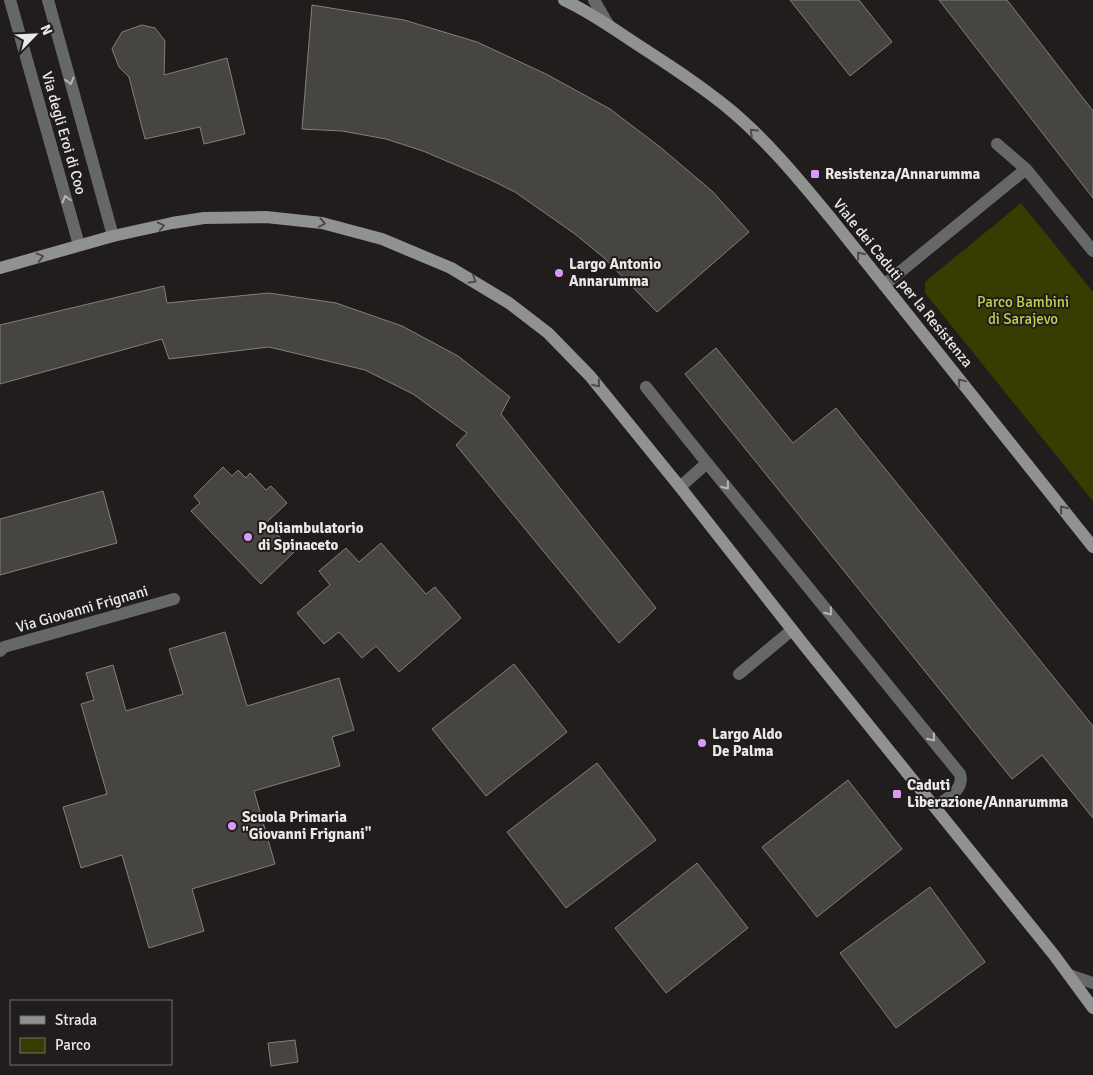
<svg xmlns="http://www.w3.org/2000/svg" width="1093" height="1075" font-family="Signika,sans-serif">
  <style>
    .green { fill: #383c00 }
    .building { fill: #474542; stroke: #82807d }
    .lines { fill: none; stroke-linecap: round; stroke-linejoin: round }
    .lane { stroke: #666867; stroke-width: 12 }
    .street { stroke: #666867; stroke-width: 12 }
    .secondary { stroke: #909292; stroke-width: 12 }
    .oneway { stroke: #b6b5b4 }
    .oneway2 { stroke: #4d4c4b }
    .poi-dot { fill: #d99af7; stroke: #201d1c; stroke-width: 2 }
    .labels { text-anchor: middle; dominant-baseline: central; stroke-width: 4; stroke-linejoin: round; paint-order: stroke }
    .street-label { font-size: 15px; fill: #ebe9e8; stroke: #201d1c }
    .poi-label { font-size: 15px; font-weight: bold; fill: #ebe9e8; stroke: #201d1c; text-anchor: start }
    .park-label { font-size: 15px; fill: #c5d051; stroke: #201d1c }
  </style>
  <rect width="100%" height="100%" fill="#201d1c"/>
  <path class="green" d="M1021 203 1093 292V501L925 293V282Z"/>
  <path class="building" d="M790 0H859L892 42 850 76Z
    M939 0H1007L1093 111V198Z
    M312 5 404 20 477 42 546 74 610 109 660 147 712 191 749 232 657 312 603 257 575 234 515 192 491 180 423 151 386 139 342 131 302 129Z
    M142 25 155 28 165 41 164 75 227 58 245 134 204 144 200 127 145 139 129 77 119 67 112 49 122 32Z
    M164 286 167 303 269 293 336 303 402 326 458 356 510 397 501 414 656 608 619 643 456 445 467 433 413 394 365 370 269 347 169 359 162 339 0 384V325Z
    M716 348 793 443 836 408 1093 726V818L1042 755 1012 779 685 374Z
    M223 467 232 476 238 470 246 478 250 473 266 490 271 486 287 503 266 523 294 552 261 584 191 511 200 503 194 496Z
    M103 491 117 543 0 575V519Z
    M381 543 426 594 435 587 461 618 399 672 376 646 362 658 339 632 324 644 297 613 330 585 319 571 346 548 359 562Z
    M225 632 247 706 339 678 354 730 332 737 340 766 254 791 275 864 192 889 204 931 149 948 122 855 81 868 63 807 107 794 81 704 94 700 86 673 113 665 126 711 183 694 169 649Z
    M514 664 567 732 486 796 432 729Z
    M597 763 656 840 566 908 507 832Z
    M848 780 902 849 817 917 762 847Z
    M697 863 748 928 666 993 615 928Z
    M930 887 985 962 896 1028 840 953Z
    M295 1040 298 1062 271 1066 268 1043Z"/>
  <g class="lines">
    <path class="lane" d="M646 387 707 463
      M680 487 707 463 960 774C965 790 946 799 935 807
      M739 674 792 630"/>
    <path class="street" d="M10 0 79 245
      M48 0 113 236
      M594 0 609 26
      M997 144 1026 169 1093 251
      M884 285 1026 169
      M0 651 4 647 174 599
      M1069 975 1093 983"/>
    <path class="secondary" d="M564 0C590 12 614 29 638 45 669 65 700 85 728 108 768 141 801 182 834 222L1093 547
      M0 268 113 236 172 223 204 218 266 217 322 223 382 239 451 268 509 303 548 333 590 376 680 487 808 650 1054 955 1093 1008"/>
  </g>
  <defs><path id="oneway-chevron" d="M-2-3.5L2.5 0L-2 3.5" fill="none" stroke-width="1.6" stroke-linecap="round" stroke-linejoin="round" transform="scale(1.25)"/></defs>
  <g class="oneway">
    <use href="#oneway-chevron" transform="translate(70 81) rotate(75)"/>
    <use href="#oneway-chevron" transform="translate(66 199) rotate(-106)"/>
    <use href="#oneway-chevron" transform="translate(726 486) rotate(51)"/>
    <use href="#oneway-chevron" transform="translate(829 612) rotate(51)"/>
    <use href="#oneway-chevron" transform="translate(932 738) rotate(51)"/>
  </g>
  <g class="oneway2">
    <use href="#oneway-chevron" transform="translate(753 132) rotate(-136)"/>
    <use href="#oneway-chevron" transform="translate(322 223) rotate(11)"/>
    <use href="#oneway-chevron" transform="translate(161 226) rotate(-13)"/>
    <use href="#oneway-chevron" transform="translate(860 255) rotate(-129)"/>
    <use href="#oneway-chevron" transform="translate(40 257) rotate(-15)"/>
    <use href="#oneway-chevron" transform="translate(473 280) rotate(30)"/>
    <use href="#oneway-chevron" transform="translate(961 382) rotate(-129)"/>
    <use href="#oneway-chevron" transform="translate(597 384) rotate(51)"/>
    <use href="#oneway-chevron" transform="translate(1063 509) rotate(-129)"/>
  </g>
  <g class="poi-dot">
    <rect x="810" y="169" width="10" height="10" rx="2.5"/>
    <circle cx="559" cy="273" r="5"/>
    <circle cx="248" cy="537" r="5"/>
    <circle cx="702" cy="743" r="5"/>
    <rect x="892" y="789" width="10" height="10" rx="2.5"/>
    <circle cx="232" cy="826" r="5"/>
  </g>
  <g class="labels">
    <g class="street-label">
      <text transform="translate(64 133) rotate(74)">Via degli Eroi di Coo</text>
      <text transform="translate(903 283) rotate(51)">Viale dei Caduti per la Resistenza</text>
      <text transform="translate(82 609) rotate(-16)">Via Giovanni Frignani</text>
    </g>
    <g class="poi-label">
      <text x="825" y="174">Resistenza/Annarumma</text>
      <text x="569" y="264">Largo Antonio<tspan x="569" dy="17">Annarumma</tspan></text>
      <text x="258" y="528">Poliambulatorio<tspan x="258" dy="17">di Spinaceto</tspan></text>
      <text x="712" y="734">Largo Aldo<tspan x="712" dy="17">De Palma</tspan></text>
      <text x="907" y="785">Caduti<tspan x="907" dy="17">Liberazione/Annarumma</tspan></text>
      <text x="242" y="817">Scuola Primaria<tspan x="242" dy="17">"Giovanni Frignani"</tspan></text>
    </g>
    <g class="park-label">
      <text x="1023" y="302">Parco Bambini<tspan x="1023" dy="17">di Sarajevo</tspan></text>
    </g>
  </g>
  <rect x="10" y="1000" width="162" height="65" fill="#201d1c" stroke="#716f6e"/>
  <rect x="20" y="1016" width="25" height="8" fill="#909292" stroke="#716f6e"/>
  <text x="55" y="1025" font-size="15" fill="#ebe9e8">Strada</text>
  <rect x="20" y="1038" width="25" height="15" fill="#383c00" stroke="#716f6e"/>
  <text x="55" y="1050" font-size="15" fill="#ebe9e8">Parco</text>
  <g transform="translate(35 35) rotate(66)" stroke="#201d1c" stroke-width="4" paint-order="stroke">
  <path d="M0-4L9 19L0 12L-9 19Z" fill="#ebe9e8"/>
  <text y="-8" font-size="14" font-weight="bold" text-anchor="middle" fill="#ebe9e8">N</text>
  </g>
</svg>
